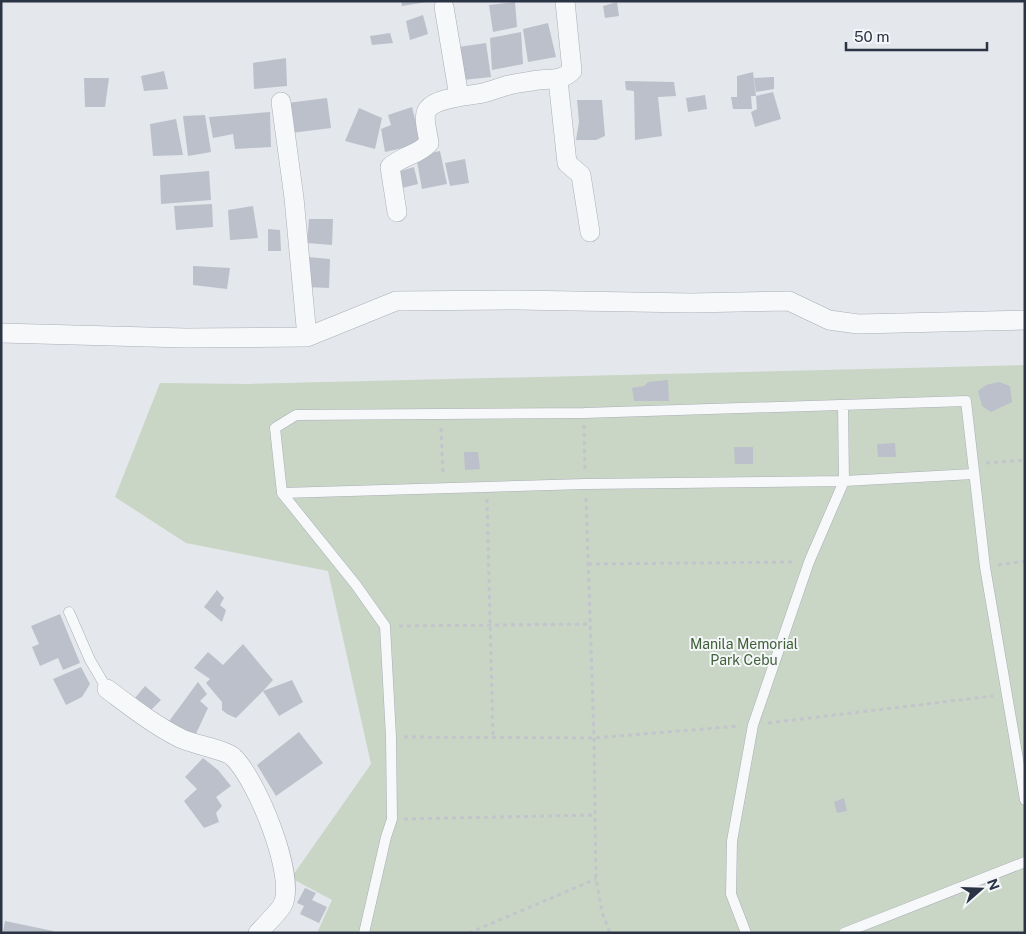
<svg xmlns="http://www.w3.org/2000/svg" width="1026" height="934" font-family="'Public Sans',sans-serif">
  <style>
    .green { fill: #c9d6c5 }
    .building { fill: #bbc0ca }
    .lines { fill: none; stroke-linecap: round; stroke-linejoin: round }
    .lane-casing { stroke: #a9aeb7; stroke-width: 11 }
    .street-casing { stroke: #a9aeb7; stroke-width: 20 }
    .path { stroke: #c2c5cb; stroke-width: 3; stroke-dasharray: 4 4; stroke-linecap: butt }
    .lane { stroke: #f7f8fa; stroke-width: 10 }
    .street { stroke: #f7f8fa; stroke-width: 19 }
    .labels { text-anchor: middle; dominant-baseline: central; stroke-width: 4; stroke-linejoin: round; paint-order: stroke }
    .park-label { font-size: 14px; fill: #3f6138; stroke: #f4f6f9 }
  </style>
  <rect width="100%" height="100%" fill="#e4e7ec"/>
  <path class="green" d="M1025 365V933H317L332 900 291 878 371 764 328 571 186 543 115 497 160 383 248 384Z"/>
  <path class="building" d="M401 1H427V2L402 6Z
    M515 2 517 27 493 32 489 5Z
    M617 2 619 16 605 18 603 6Z
    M423 15 428 34 410 40 406 21Z
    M548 23 556 57 528 62 523 29Z
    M521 32 523 64 492 70 490 38Z
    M390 33 393 43 372 45 370 36Z
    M486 43 491 77 463 80 458 47Z
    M286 58 287 86 254 89 253 63Z
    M164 71 168 89 144 91 141 76Z
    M753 72 756 96H751L752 109H733L731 97H737V76Z
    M774 77V89L756 92 754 78Z
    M84 78H109L105 107H85Z
    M625 81 674 82 676 96 658 97 662 136 635 140 634 91 626 90Z
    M773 92 781 119 755 127 751 112 757 109 756 96Z
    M705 95 707 109 688 112 686 98Z
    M327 98 331 128 291 133 287 103Z
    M577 100H602L605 136 596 140H576L579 122Z
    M412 107 421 144 385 152 381 129 391 125 388 115Z
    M359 108 382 118 375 149 345 141Z
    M270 112 271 147 235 149 233 134 213 138 209 117Z
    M205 115 211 152 188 156 183 116Z
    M176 119 183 155 153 156 150 124Z
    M440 151 447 184 422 189 416 156Z
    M465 159 469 183 450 186 445 163Z
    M414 167 418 184 398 189 394 173Z
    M209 171 211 200 161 204 160 175Z
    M212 204 213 227 176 230 174 206Z
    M253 206 258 238 230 240 228 210Z
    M309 219H333L332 245 307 243Z
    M268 229 280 230 281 251H268Z
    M308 257 330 259 329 288 306 287Z
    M193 266 230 268 227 289 193 285Z
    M668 380 669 401H634L632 388 644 386 648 382Z
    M999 382 1010 386 1012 402 991 412 982 406 978 391 986 385Z
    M895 443 896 457H878L877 444Z
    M734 447H753V464H735Z
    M464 452H478L480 469 465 470Z
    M217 590 224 598 220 605 226 610 222 622 204 607Z
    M60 614 80 663 63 670 58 658 40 666 32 647 39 644 31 626Z
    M243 644 273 680 263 691 292 680 303 702 279 716 263 691 236 718 227 714 222 710V702L206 683 210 679 194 668 208 652 223 665Z
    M81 667 90 684 82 697 66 705 53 679Z
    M198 682 207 694 200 701 208 708 194 738 167 724Z
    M145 686 161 700 147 714 130 704Z
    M299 732 323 763 276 796 257 765Z
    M203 758 218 770 231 786 216 797 222 806 216 813 219 822 204 828 184 801 197 789 185 777Z
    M844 798 847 811 837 813 834 802Z
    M305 888 316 893 312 900 327 907 319 923 300 914 304 906 297 903Z
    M5 921 53 931V933H3Z"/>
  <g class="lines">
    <g class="lane-casing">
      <path id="lane" d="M282 493 585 484 844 481 973 474
        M69 612 90 660 107 689
        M364 933 386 837 392 819 391 737 385 626 356 585 282 493 275 428 296 415 584 413 966 401 985 567 1025 800
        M746 933 731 894 732 841 753 725 809 562 844 481 843 406
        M844 933 1025 862"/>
    </g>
    <g class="street-casing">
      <path id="street" d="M444 7 459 97
        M558 80 567 163 581 175 590 232
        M281 102 294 198 307 337
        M397 212 390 167C403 155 417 156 429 143 428 134 422 116 428 109 437 97 470 96 483 93 492 91 501 87 509 85 517 83 525 82 532 81 547 78 561 82 572 71L565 1
        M1 333 185 338 307 337 396 301 517 300 691 303 789 301 829 320 858 324 1025 320
        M107 689C130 706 154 725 180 738 191 744 227 750 233 757 256 778 296 875 283 904 280 911 264 926 258 933"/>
    </g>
    <path class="path" d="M584 425 585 472
      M441 428 443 475
      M986 463 1025 460
      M586 498 594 738 596 879 602 912 610 933
      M487 499 493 738
      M588 564 795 562
      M998 565 1025 561
      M399 626 591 624
      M768 723 993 696
      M404 737 594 738 740 726
      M404 819 596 815
      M469 933 596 879"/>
    <use href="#lane" class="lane"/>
    <use href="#street" class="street"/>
  </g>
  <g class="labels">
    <g class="park-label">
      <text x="744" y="644">Manila Memorial<tspan x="744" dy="16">Park Cebu</tspan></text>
    </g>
  </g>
  <rect width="1026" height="934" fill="none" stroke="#2b3445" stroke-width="5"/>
  <g transform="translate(981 889) rotate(70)" stroke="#f4f6f9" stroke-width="4" paint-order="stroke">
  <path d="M0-4L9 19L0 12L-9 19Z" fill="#2b3445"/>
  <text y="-8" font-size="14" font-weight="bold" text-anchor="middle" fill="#2b3445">N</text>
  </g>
  <path d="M846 42v8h141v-8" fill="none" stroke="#2b3445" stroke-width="2.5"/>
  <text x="854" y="42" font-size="15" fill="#2b3445" stroke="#f4f6f9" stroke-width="4" paint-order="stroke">50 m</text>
</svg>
